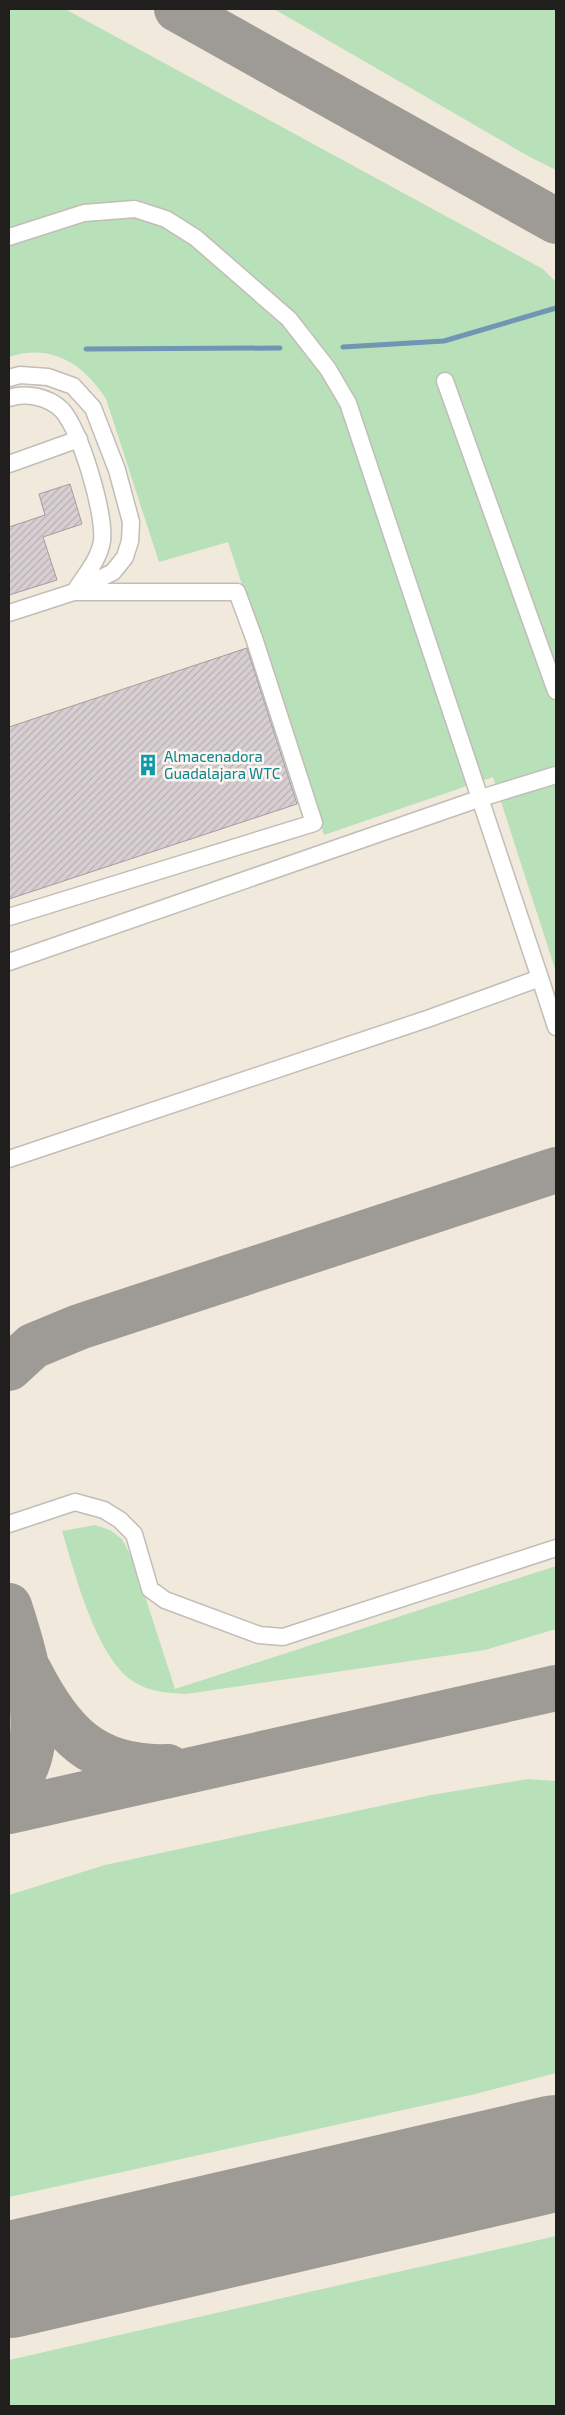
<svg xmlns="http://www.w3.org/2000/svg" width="565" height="2415" font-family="'Exo 2',sans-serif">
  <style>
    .built { fill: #f1eadc }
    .grass { fill: #b8e0b9 }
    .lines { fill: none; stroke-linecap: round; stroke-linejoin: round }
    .stream { stroke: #6f96b2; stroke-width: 5 }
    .taxiway { stroke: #9e9a96; stroke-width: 46 }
    .runway { stroke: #9e9a96; stroke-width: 116 }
    .building { fill: url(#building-hatch); stroke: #a49c9e }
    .minor-casing { stroke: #c1bdb7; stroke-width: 19 }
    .minor { stroke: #fff; stroke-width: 16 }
    .labels { text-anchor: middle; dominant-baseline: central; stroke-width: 5; stroke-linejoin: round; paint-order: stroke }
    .culture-label { font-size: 15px; fill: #0d838f; stroke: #fbf7f0; text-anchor: start }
  </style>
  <defs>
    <pattern id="building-hatch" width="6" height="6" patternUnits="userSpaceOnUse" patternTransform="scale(1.25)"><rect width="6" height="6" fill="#d7cfd2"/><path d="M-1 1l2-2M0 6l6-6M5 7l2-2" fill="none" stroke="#b8b1b4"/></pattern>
  </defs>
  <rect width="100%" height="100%" fill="#fbf7f0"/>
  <path class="built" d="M9 9H556V2406H9Z"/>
  <path class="grass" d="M9 9H65L543 269 556 282V972L493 777 324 835 228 542 159 562 106 399C84 364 51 343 9 357Z
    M274 9H556V170L528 156Z
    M95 1525 110 1530 122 1539 134 1562 175 1689 556 1566V1629L485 1650 186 1694C168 1693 150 1692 134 1682 96 1658 75 1573 62 1531Z
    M528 1779 556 1781V2073L471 2095 9 2197V1895L105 1865 431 1795Z
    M556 2236V2406H9V2360Z"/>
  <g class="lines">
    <path class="stream" d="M343 347 444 341 556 308
      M86 349 280 348"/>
    <path class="taxiway" d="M177 9 556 221
      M9 1368 33 1346 79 1327 556 1170
      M9 1606C25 1656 55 1748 9 1791
      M29 1671C60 1732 93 1770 168 1767
      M9 1811 556 1688"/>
    <path class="runway" d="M9 2280 556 2153"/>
  </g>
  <path class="building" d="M70 484 82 524 43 537 57 580 9 595V527L45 515 39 494Z
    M247 648 297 804 9 899V727Z"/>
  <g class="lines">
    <g class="minor-casing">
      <path id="minor" d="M9 237 84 213 135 209 166 219 196 238 289 319 328 369 348 403 540 978
        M9 378 20 375 48 377 73 386 93 408 117 470 131 522 130 541 125 557 113 572 74 592 9 613
        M445 381 556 691
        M9 398C26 392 49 397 62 410 81 432 105 513 102 541 99 559 87 573 77 588
        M9 464 79 439
        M9 917 314 823 254 638 237 592H74
        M9 962 481 798 556 775
        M9 1159 430 1018 540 978 556 1027
        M9 1524 75 1502 104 1510 120 1520 134 1534 150 1589 165 1600 259 1635 283 1637 556 1548"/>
    </g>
    <use href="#minor" class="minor"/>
  </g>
  <defs>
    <g id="building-bare" transform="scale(1.725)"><path d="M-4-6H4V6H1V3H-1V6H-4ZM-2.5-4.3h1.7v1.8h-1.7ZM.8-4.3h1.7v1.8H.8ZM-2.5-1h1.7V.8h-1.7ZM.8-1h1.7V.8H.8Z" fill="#0f9aa8" stroke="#fbf7f0" stroke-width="2.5" paint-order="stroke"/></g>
  </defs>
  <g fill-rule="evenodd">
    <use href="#building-bare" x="148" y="765"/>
  </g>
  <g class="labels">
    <g class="culture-label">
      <text x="164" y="756">Almacenadora<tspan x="164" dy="17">Guadalajara WTC</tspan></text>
    </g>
  </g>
  <rect width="565" height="2415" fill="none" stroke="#211f1d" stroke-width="20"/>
</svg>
